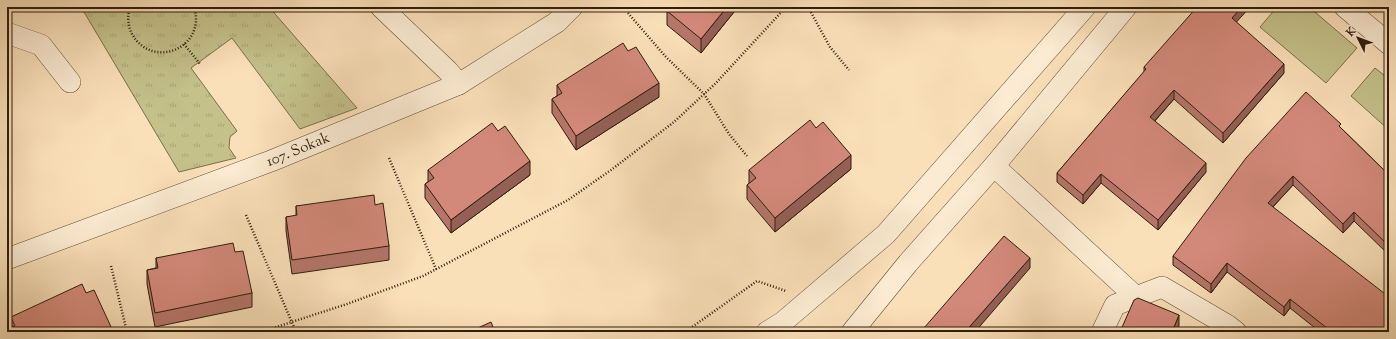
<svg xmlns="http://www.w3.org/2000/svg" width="1396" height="339" font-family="'Sorts Mill Goudy',serif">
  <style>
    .grass { fill: url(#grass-tufts); stroke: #7a6f4c }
    .pitch { fill: #c4c18b; stroke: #7a6f4c }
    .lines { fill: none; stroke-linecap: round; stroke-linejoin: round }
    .minor-casing { stroke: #624e39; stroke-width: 22 }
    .path { stroke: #2f1d0e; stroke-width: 2.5; stroke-dasharray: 1 2; stroke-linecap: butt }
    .minor { stroke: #fcebd2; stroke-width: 21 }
    .wall { fill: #b57669; stroke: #2f1d0e }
    .shaded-wall { fill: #946055; stroke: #2f1d0e }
    .building { fill: #d3897a; stroke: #2f1d0e }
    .labels { text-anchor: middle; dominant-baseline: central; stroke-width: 3; stroke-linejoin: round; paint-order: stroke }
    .street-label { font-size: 15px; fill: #2f1d0e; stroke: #fcebd2 }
  </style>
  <defs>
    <pattern id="grass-tufts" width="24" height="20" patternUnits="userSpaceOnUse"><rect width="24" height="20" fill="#c4c18b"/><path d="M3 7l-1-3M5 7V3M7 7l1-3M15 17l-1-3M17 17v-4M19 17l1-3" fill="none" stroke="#a9a577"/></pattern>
  </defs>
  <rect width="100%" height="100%" fill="#fae0b9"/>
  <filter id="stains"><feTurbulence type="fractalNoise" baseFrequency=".005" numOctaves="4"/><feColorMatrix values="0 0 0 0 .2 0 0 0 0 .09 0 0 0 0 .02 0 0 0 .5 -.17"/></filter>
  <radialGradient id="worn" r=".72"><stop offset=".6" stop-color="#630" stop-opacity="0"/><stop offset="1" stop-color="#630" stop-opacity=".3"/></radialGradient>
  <path class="grass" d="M81 7H269L357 108 300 129 232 38 191 68 237 131 230 137 229 148 236 158 179 172Z"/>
  <path class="pitch" d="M1277 7H1309L1357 48 1326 83 1260 27Z
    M1375 68 1389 79V130L1351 96Z"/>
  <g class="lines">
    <g class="minor-casing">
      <g id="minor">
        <path d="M381 7 448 71 459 84"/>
        <path d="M1345 7 1389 44"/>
        <path d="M7 33 41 45 70 82"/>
        <path d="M994 166 1136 297"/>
        <path id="s1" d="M7 259 271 161 459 84 557 22 572 7"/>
        <path d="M767 332 783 322 886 234 1085 7"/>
        <path d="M852 332 908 263 994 166 1126 7"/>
        <path d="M1102 332 1115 305 1162 287 1227 325 1236 332"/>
      </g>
    </g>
    <path class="path" d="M130 7C127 16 128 26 132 34 153 71 207 47 194 7
      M808 7 830 47 849 70
      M628 13 665 56 704 94 729 134 747 156
      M184 44 200 64
      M389 158 436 269
      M246 215 296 332
      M111 266 127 332
      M261 332 347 304 423 276 568 200 611 170 674 122 716 83 786 7
      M685 332 757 281 786 291"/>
    <use href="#minor" class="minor"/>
  </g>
  <path class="wall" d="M666 7H738L701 53 667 25V11H666Z
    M1236 22 1284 73 1223 143 1174 99 1155 121 1206 172 1158 230 1101 183 1083 204 1057 182V173L1144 72V67Z
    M557 85 659 97 576 150 552 113V99L557 96Z
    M1341 128 1389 175V255L1354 221 1343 233 1293 185 1273 207 1389 332H1320L1290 308 1284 316 1227 272 1211 293 1173 265V256Z
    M851 169 775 232 747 199V185L749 183V170Z
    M428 170 530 175 451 233 425 198V184L428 182Z
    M375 205 389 246V260L292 274 286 231V217L296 216V206Z
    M235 252 252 293V307L155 327 147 284V270L156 268V258Z
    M86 293 112 332 11 328V317Z"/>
  <path class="shaded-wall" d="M727 7H738L701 53V39Z
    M1242 7H1250L1232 27V18Z
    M1284 64V73L1223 143V133Z
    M659 83V97L576 150V136Z
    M1174 90V99L1150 126V117Z
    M851 155V169L775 232V218Z
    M530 161V175L451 233V220Z
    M1206 163V172L1158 230V220Z
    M1101 174V183L1083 204V195Z
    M1293 176V185L1268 212V203Z
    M1354 212V221L1343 233V224Z
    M1030 258V268L975 332H965Z
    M1227 263V272L1211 293V284Z
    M1290 299V308L1284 316V307Z
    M1179 315V326L1176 332H1172Z
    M112 329V332H106Z"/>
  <path class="building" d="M671 7H727L701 39 667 11Z
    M1197 7H1242L1232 18 1284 64 1223 133 1174 90 1150 117 1206 163 1158 220 1101 174 1083 195 1057 173 1146 69 1144 67Z
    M623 43 628 51 636 47 659 83 576 136 552 99 562 93 557 85Z
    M1306 92 1341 124 1339 126 1389 175V246L1354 212 1343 224 1293 176 1268 203 1389 297V332H1332L1290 299 1284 307 1227 263 1211 284 1173 256 1246 158Z
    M810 120 816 128 823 122 851 155 775 218 747 185 756 178 749 170Z
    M492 123 498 131 505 126 530 161 451 220 425 184 434 178 428 170Z
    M374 195 375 205 383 203 389 246 292 260 286 217 297 215 296 206Z
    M1004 236 1030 258 965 332H923L926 329 924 328Z
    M233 243 235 252 243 251 252 293 155 313 147 270 158 268 156 258Z
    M82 284 86 293 94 290 112 329 106 332H7V329L15 326 11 317Z
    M1138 298 1179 315 1172 332H1120L1134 300Z
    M491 322 495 332 503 328 504 332H469Z"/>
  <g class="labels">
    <g class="street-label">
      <text stroke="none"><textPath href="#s1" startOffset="311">107. Sokak</textPath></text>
    </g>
  </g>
  <rect width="1396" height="339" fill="none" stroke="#fae0b9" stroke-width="24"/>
  <rect x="8" y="8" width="1380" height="323" fill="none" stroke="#2f1d0e" stroke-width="2"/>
  <rect x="12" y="12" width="1372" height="315" fill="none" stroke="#2f1d0e"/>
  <g transform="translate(1358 38) rotate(312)" stroke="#fcebd2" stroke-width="3" paint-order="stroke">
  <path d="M0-3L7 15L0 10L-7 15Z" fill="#2f1d0e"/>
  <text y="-6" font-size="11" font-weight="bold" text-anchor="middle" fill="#2f1d0e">K</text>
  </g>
  <rect width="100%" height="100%" filter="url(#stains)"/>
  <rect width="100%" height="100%" fill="url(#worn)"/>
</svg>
